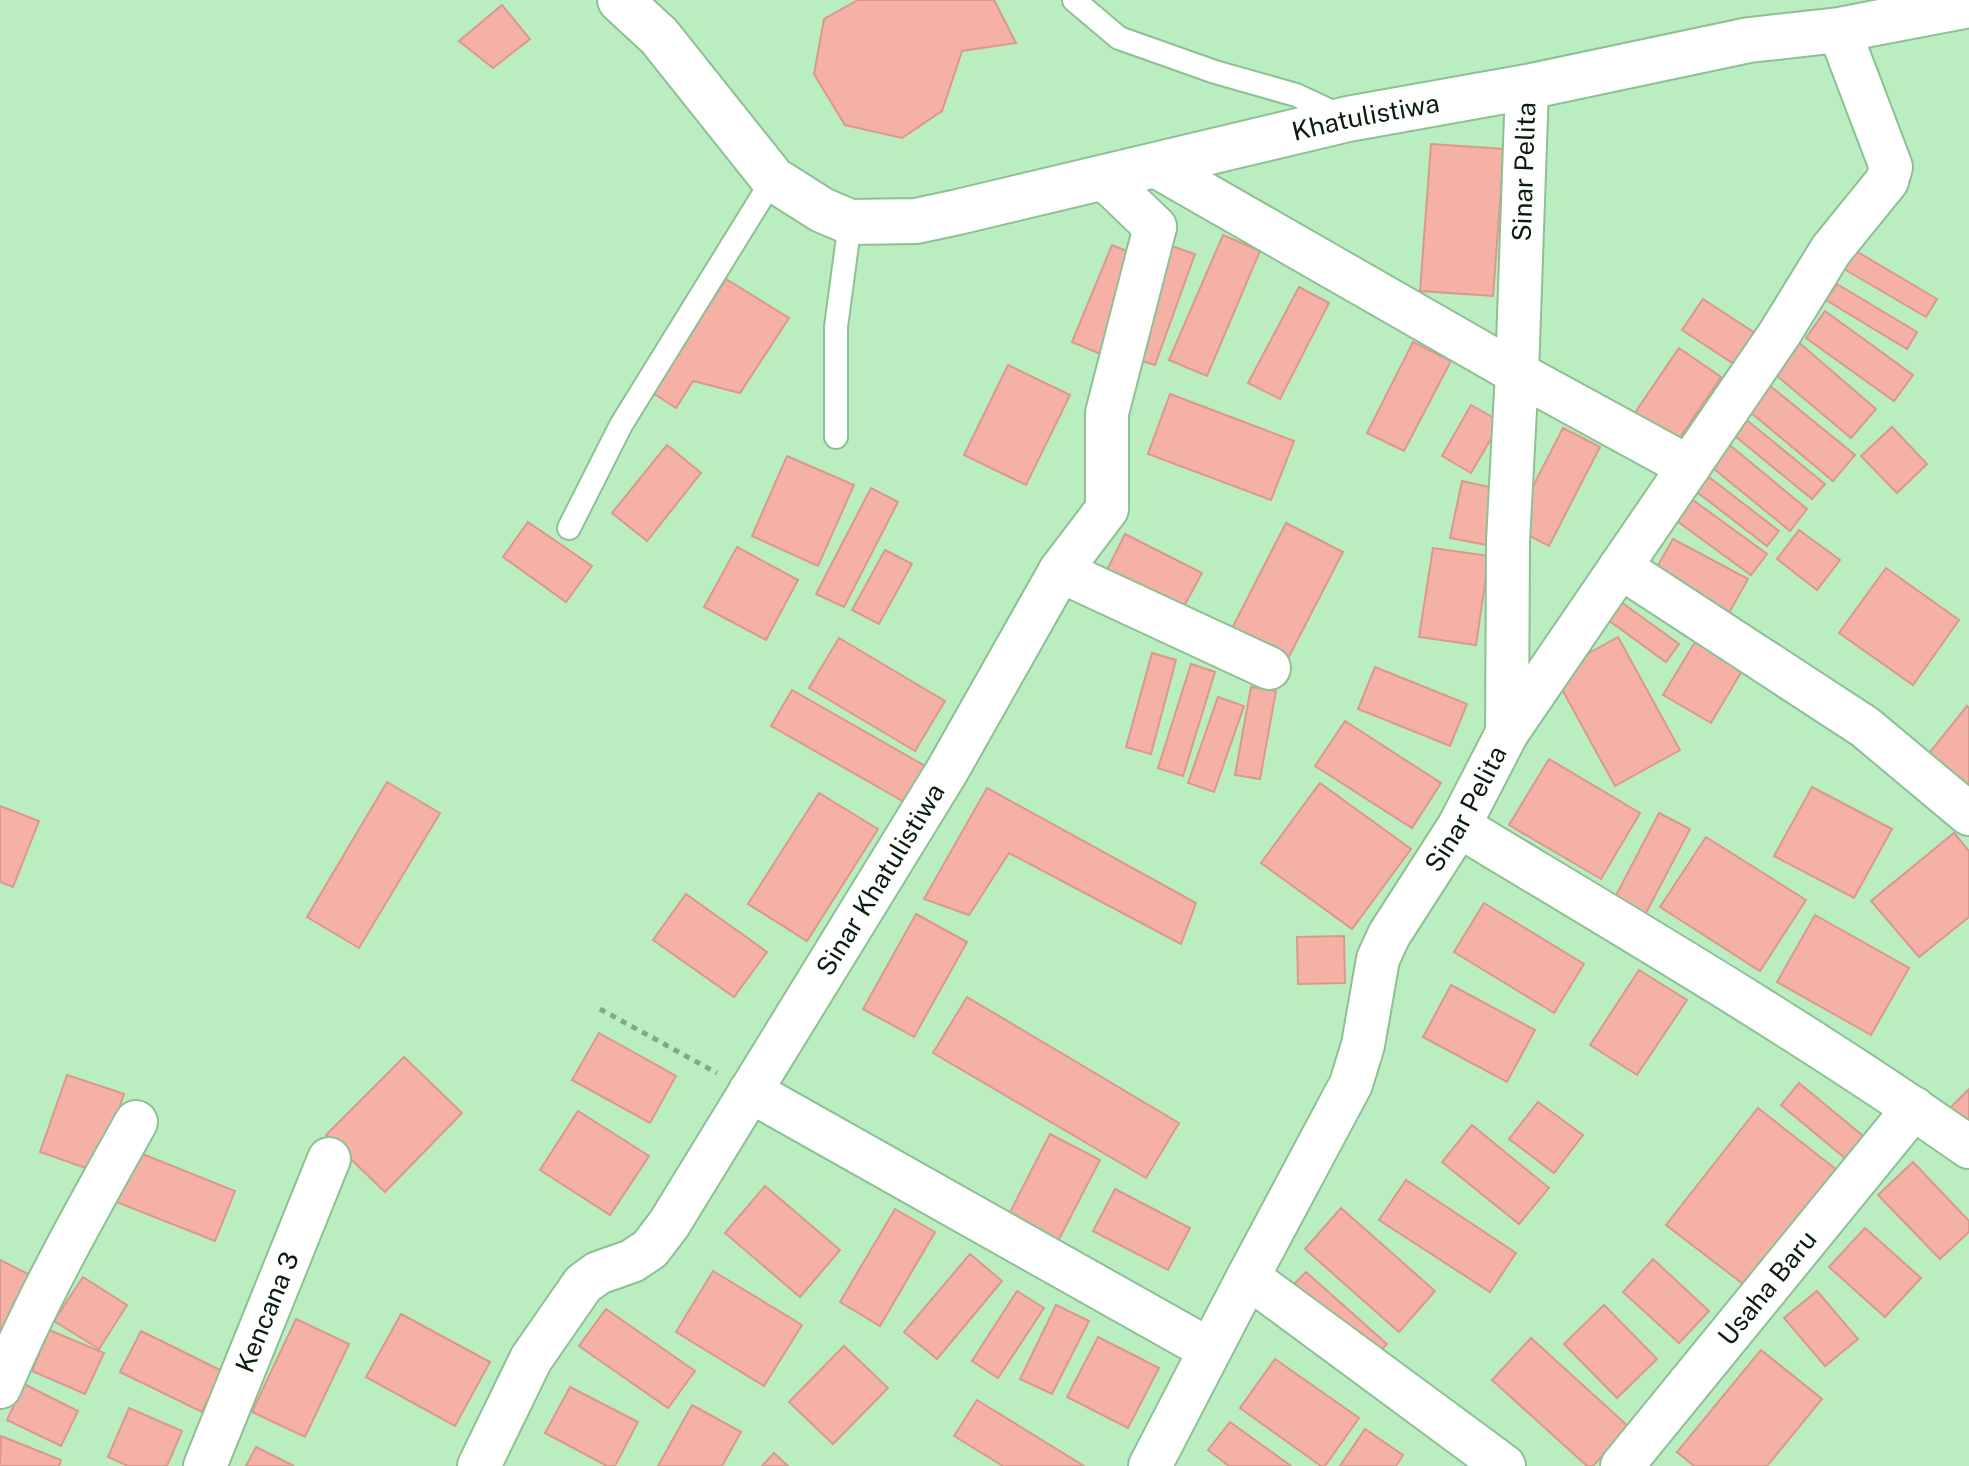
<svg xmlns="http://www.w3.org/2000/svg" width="1969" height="1466" viewBox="0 0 1969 1466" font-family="'Public Sans',sans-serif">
<rect width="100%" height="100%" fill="#baeec0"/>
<g fill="#f6b1a7" stroke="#db988e" stroke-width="2">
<path d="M858 0H994L1016 43 962 51 942 111 902 138 845 125 814 74 824 19Z"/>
<path d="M502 5 530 39 493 68 459 41Z"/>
<path d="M1431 144 1504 149 1493 296 1420 291Z"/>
<path d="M1223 235 1260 251 1207 376 1169 360Z"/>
<path d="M1166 244 1195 254 1155 365 1126 356Z"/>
<path d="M1112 245 1146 259 1105 356 1072 342Z"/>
<path d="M1856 251 1937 299 1926 317 1844 269Z"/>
<path d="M726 279 789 318 740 393 693 381 676 408 653 393Z"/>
<path d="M1837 284 1917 332 1907 349 1826 300Z"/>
<path d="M1299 287 1329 303 1280 399 1248 383Z"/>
<path d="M1703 299 1755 333 1734 364 1682 330Z"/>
<path d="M1825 311 1913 375 1894 401 1806 338Z"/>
<path d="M1796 340 1876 409 1851 438 1770 370Z"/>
<path d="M1413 342 1451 361 1404 451 1367 433Z"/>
<path d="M1679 348 1721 377 1671 451 1628 423Z"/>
<path d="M1008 365 1070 395 1026 485 964 455Z"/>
<path d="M1764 381 1855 455 1833 481 1743 406Z"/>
<path d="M1170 394 1294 441 1271 500 1148 454Z"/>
<path d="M1471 405 1501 422 1471 473 1442 456Z"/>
<path d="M1743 417 1825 484 1812 499 1730 432Z"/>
<path d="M1892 427 1927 464 1897 493 1861 456Z"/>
<path d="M1563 428 1600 447 1549 546 1512 527Z"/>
<path d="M1720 437 1807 509 1790 531 1702 459Z"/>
<path d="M667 445 701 473 647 541 612 513Z"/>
<path d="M787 456 854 485 818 566 752 536Z"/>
<path d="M1705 474 1779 531 1767 546 1693 489Z"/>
<path d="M1462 481 1498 489 1487 545 1450 538Z"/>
<path d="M871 488 898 502 844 607 816 594Z"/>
<path d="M1693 500 1767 554 1751 575 1677 521Z"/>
<path d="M528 522 592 566 566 602 503 557Z"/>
<path d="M1286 523 1343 552 1282 670 1225 642Z"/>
<path d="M1799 530 1840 560 1817 590 1777 559Z"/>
<path d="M1125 534 1202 573 1180 614 1104 576Z"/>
<path d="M1673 539 1748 579 1729 613 1654 572Z"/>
<path d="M737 547 798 580 766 640 704 607Z"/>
<path d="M1433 548 1489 556 1476 645 1419 637Z"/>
<path d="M885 550 912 564 879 624 852 610Z"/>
<path d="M1886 568 1959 620 1913 685 1839 633Z"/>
<path d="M1617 599 1679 644 1666 662 1604 617Z"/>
<path d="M1618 637 1680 750 1615 786 1553 673Z"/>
<path d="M839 638 945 701 915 751 809 688Z"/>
<path d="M1695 642 1743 669 1711 723 1663 695Z"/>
<path d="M1152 653 1176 660 1151 754 1126 747Z"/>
<path d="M1191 664 1215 672 1183 776 1158 768Z"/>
<path d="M1375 667 1467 704 1450 746 1358 709Z"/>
<path d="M1251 687 1276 691 1260 779 1235 775Z"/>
<path d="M792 690 927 767 906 803 771 726Z"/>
<path d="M1218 697 1244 706 1214 792 1188 783Z"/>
<path d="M1967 706 1969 708V799L1922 762Z"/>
<path d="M1345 721 1441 783 1412 828 1315 766Z"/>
<path d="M1549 759 1640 813 1601 879 1509 825Z"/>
<path d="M387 782 440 813 359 948 307 917Z"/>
<path d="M1320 783 1411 849 1352 929 1261 863Z"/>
<path d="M1812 787 1892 829 1854 898 1774 856Z"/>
<path d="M987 788 1196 903 1181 944 1009 853 969 915 924 899Z"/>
<path d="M819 793 878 829 807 941 748 904Z"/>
<path d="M0 806 39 821 13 887 0 882Z"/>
<path d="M1659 813 1690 829 1643 919 1612 903Z"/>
<path d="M1954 833 1969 851V917L1919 957 1871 901Z"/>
<path d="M1706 837 1806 900 1760 971 1660 907Z"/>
<path d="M686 894 767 952 734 997 653 940Z"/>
<path d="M1484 903 1584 964 1554 1013 1454 952Z"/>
<path d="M916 914 967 942 914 1037 863 1009Z"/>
<path d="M1815 915 1909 968 1871 1035 1777 982Z"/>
<path d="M1344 936 1345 983 1298 984 1297 937Z"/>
<path d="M1639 970 1687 1000 1637 1075 1590 1045Z"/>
<path d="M1451 985 1535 1030 1507 1082 1423 1037Z"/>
<path d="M967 997 1179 1123 1146 1178 933 1053Z"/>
<path d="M599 1033 676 1076 650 1123 572 1080Z"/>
<path d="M404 1057 462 1113 385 1192 326 1135Z"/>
<path d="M67 1075 124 1094 97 1172 40 1152Z"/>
<path d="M1799 1083 1869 1141 1851 1163 1781 1105Z"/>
<path d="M1969 1089V1127L1950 1108Z"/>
<path d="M1538 1102 1583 1135 1554 1173 1509 1139Z"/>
<path d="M1758 1108 1838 1171 1747 1287 1666 1225Z"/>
<path d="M578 1111 649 1156 610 1215 540 1170Z"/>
<path d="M1472 1125 1549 1188 1519 1224 1442 1162Z"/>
<path d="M1050 1134 1100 1160 1055 1247 1005 1222Z"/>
<path d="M135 1151 235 1191 215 1241 114 1201Z"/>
<path d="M1913 1162 1969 1221V1232L1940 1259 1878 1195Z"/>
<path d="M1406 1180 1516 1253 1490 1292 1379 1220Z"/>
<path d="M765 1186 840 1250 800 1297 725 1233Z"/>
<path d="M1115 1189 1190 1228 1168 1270 1093 1231Z"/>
<path d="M1341 1208 1435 1291 1399 1332 1305 1249Z"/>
<path d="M895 1209 935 1232 880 1326 840 1302Z"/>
<path d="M1865 1228 1921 1278 1885 1317 1829 1267Z"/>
<path d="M970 1254 1002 1281 937 1359 904 1332Z"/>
<path d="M1653 1259 1709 1311 1679 1343 1623 1292Z"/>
<path d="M0 1260 32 1276 0 1341Z"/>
<path d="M713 1271 802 1325 764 1386 676 1332Z"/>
<path d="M1306 1272 1387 1344 1372 1360 1291 1287Z"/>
<path d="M83 1277 127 1305 99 1349 54 1321Z"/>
<path d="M1017 1291 1044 1308 998 1378 972 1361Z"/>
<path d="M1817 1291 1858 1339 1825 1366 1784 1318Z"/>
<path d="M1056 1305 1089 1321 1052 1394 1020 1379Z"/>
<path d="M1604 1305 1657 1359 1617 1398 1564 1344Z"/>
<path d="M606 1309 695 1371 668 1408 579 1346Z"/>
<path d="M401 1314 490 1362 455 1426 366 1377Z"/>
<path d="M296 1319 349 1344 305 1437 252 1412Z"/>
<path d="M49 1330 104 1353 85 1394 32 1371Z"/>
<path d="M141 1331 222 1371 202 1412 120 1372Z"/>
<path d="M1098 1337 1159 1368 1128 1428 1067 1397Z"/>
<path d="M1531 1338 1629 1427 1593 1466H1587L1492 1380Z"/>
<path d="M844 1346 888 1388 833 1444 789 1402Z"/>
<path d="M1761 1350 1822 1399 1767 1466H1694L1677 1452Z"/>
<path d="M1275 1359 1359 1418 1325 1466H1321L1240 1408Z"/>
<path d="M24 1384 78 1411 61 1446 7 1420Z"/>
<path d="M570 1387 638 1422 615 1466H607L545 1433Z"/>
<path d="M977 1400 1084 1466H1003L954 1436Z"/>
<path d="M692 1405 741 1432 722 1466H658Z"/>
<path d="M129 1408 182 1431 167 1466H128L108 1457Z"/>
<path d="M1230 1422 1291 1466H1229L1208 1450Z"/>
<path d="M1365 1429 1403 1455 1396 1466H1340Z"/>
<path d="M1 1436 61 1460 59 1466H0Z"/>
<path d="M256 1447 294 1466H246Z"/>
<path d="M774 1453 788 1466H762Z"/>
</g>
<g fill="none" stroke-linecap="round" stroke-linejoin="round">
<defs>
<g id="service">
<path d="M1074 0 1119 38 1215 72 1296 95 1343 117"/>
<path d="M836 437V327L850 222"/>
<path d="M569 528 621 425 773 179"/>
</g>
<g id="minor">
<path d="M1154 165 1517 373 1689 467"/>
<path d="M1104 178 1155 227"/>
<path d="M1620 567 1865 727 1969 814"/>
<path d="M1060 571 1269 668"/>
<path d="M1507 733 1780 333 1831 250 1887 181 1891 167 1839 30"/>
<path d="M1459 826C1631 930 1804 1031 1969 1147"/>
<path d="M750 1091 1210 1350"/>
<path d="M1248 1277 1504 1466"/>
<path d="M0 1387C38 1296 88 1208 136 1122"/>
<path id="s1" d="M205 1466 329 1159"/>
<path id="s2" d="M479 1466 531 1359 583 1284 598 1273 632 1261 650 1249 669 1224 947 771 1060 571 1107 509V413L1155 227"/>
<path id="s3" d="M1150 1466 1248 1277 1351 1084 1363 1045 1378 959 1389 935 1459 826 1507 733 1508 541 1517 373 1527 87"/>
<path id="s4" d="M1622 1466 1914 1108"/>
</g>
<g id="trunk">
<path id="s5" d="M620 0 659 36 773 179 822 210 850 222 916 221 958 212 1348 119 1527 87 1749 40 1839 30 1969 5"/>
</g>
</defs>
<use href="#service" stroke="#8dc094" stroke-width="26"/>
<use href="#minor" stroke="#8dc094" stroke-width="46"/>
<use href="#trunk" stroke="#8dc094" stroke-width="48"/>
<path stroke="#80a985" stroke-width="5" stroke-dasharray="6 6" stroke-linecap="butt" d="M600 1009 717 1073"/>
<use href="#service" stroke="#fff" stroke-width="22"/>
<use href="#minor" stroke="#fff" stroke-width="42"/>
<use href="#trunk" stroke="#fff" stroke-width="44"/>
</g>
<g text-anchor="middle" stroke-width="6" stroke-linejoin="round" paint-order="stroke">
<g font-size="26" fill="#091d0d" stroke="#baeec0">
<text dy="9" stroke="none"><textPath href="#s5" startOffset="852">Khatulistiwa</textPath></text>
<text dy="9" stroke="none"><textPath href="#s3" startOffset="1382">Sinar Pelita</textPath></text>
<text dy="9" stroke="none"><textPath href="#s3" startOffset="734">Sinar Pelita</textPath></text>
<text dy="9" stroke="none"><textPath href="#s2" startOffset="722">Sinar Khatulistiwa</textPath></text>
<text dy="9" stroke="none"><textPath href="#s4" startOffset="230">Usaha Baru</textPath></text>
<text dy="9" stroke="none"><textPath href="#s1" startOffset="166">Kencana 3</textPath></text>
</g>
</g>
</svg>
